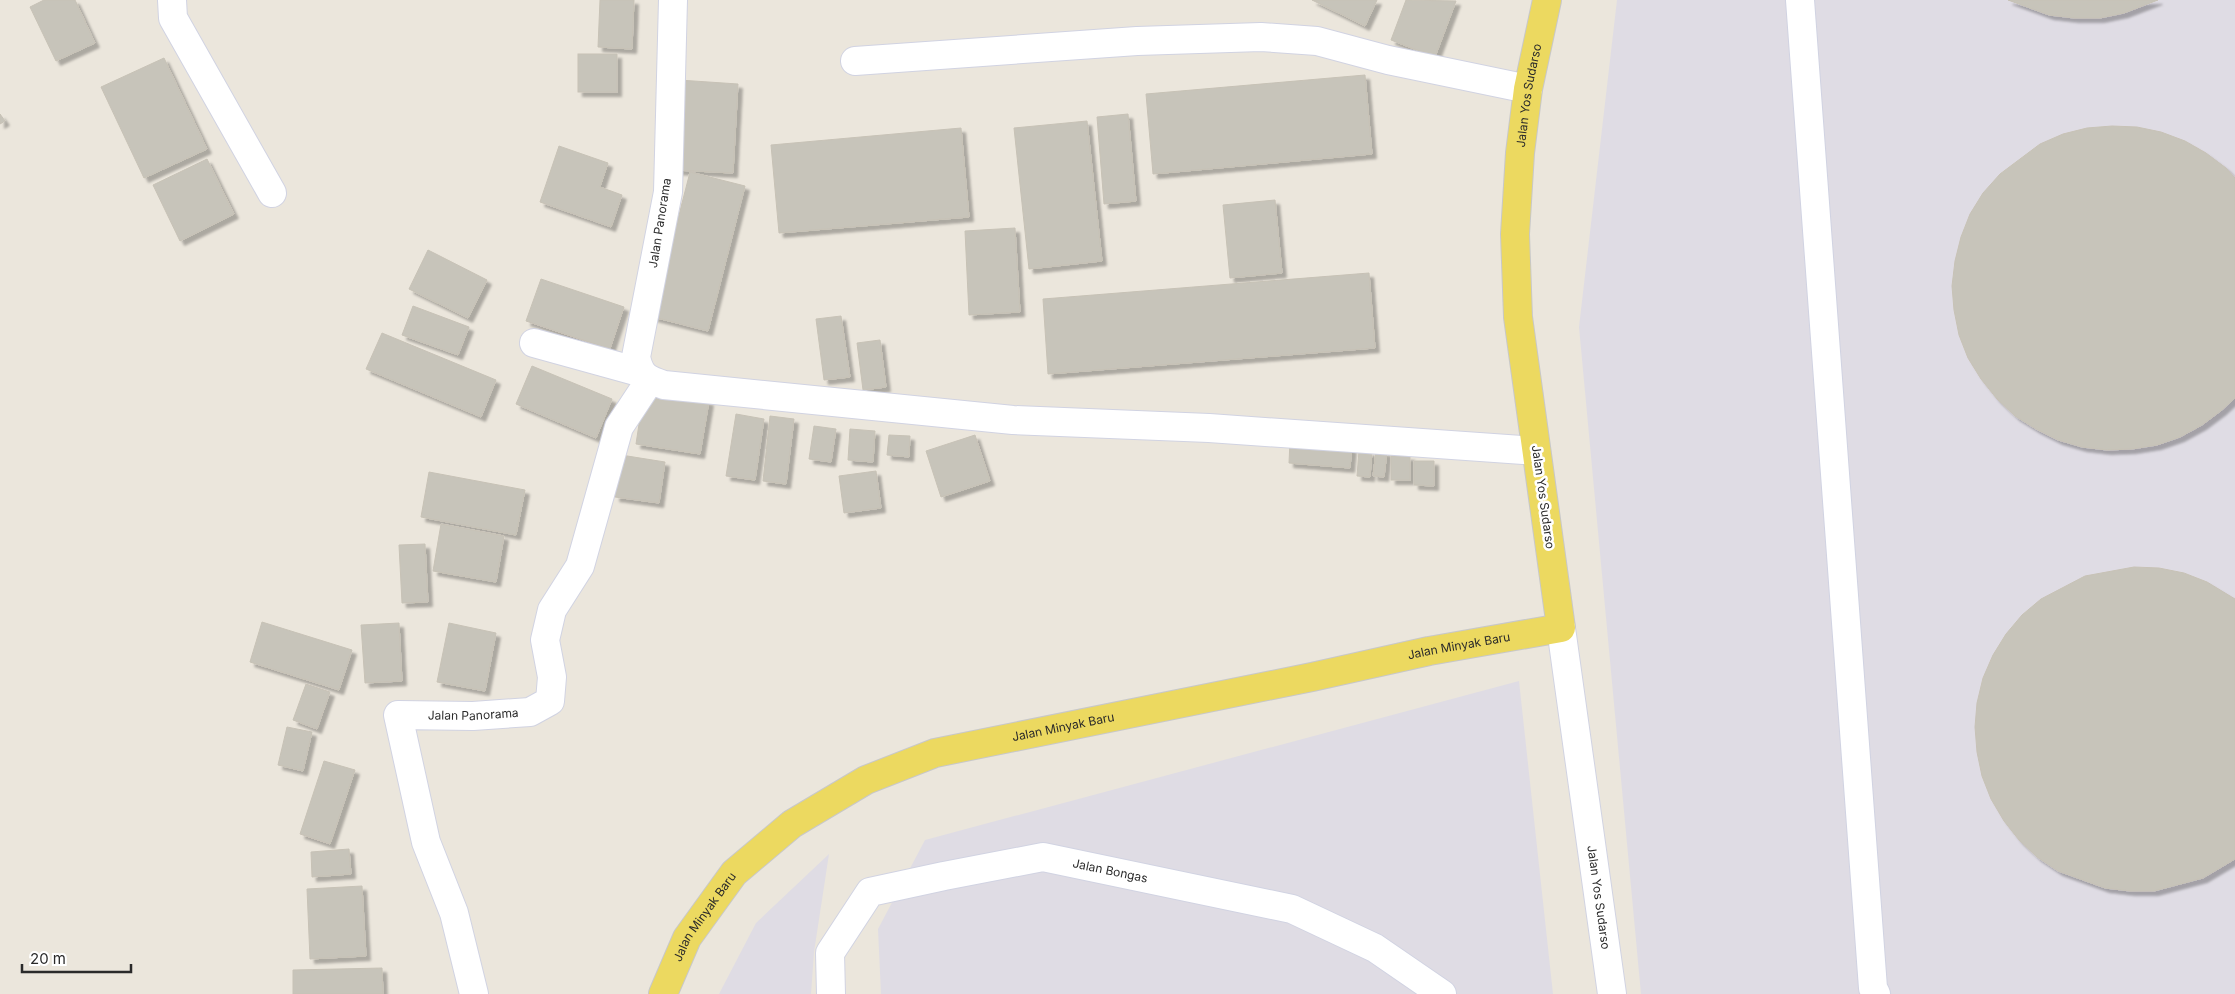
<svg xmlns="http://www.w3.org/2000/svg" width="2235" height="994" viewBox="0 0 2235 994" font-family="Inter,sans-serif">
<defs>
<filter id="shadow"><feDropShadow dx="4.5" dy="4.5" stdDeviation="1" flood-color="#0004"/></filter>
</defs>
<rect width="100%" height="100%" fill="#ebe6dc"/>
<g fill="#dfdce4">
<path d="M1617 0H2235V994H1641L1579 327Z"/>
<path d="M1519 681 1553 994H881L878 929 925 840Z"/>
<path d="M829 854 814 952 811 994H719L756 923Z"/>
</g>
<g fill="#c7c4ba" stroke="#c7c2b6" filter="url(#shadow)">
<path d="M44 0H75L95 43 56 61 30 7Z"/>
<path d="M600 0H634L632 49 598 47Z"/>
<path d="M1312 0H1377L1365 26Z"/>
<path d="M1406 0 1456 1 1435 57 1391 40Z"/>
<path d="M2008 0H2158L2124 13 2100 18H2074L2049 15Z"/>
<rect x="578" y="54" width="39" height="38"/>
<path d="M164 58 207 149 144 178 101 87Z"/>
<path d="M1365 75 1372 154 1153 174 1146 94Z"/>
<path d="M679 80 738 84 733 173 674 170Z"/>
<path d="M0 114 5 121 0 124Z"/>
<path d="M1128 114 1136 201 1104 204 1097 117Z"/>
<path d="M1087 121 1102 261 1029 269 1014 128Z"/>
<path d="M2112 126 2137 127 2161 132 2185 141 2206 153 2226 168 2235 178V398L2222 410 2202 425 2180 437 2157 445 2132 449 2107 450 2082 447 2058 440 2036 429 2015 416 1997 399 1981 379 1968 358 1959 335 1954 310 1952 286 1955 261 1961 237 1970 214 1983 193 2000 174 2040 144 2063 134 2087 128Z"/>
<path d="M961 128 969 217 779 233 771 145Z"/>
<path d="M559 146 608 163 600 187 622 195 611 227 540 202Z"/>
<path d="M207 159 234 214 180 241 153 185Z"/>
<path d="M690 172 745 186 708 331 653 317Z"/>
<path d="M1275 200 1282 273 1230 278 1223 205Z"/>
<path d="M1015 228 1020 312 969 315 965 231Z"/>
<path d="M428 250 487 280 468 318 409 289Z"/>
<path d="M1369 273 1375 348 1048 374 1043 299Z"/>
<path d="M541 279 624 307 610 349 526 321Z"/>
<path d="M413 306 469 327 458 355 402 335Z"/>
<path d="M841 316 850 377 824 380 816 319Z"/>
<path d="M382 333 496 380 481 417 366 369Z"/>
<path d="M880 340 886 387 863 390 857 343Z"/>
<path d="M532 366 612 399 596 438 516 404Z"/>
<path d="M644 391 709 401 700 454 636 444Z"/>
<path d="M736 414 764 419 755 480 726 476Z"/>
<path d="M770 416 794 419 786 484 763 481Z"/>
<path d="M814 426 836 429 831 462 809 459Z"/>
<path d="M850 429 875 431 873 462 848 460Z"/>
<path d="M889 435 910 436 909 457 887 455Z"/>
<path d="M975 435 990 481 941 497 926 451Z"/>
<path d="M1290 441 1352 446 1350 468 1289 463Z"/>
<path d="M1359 450 1372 452 1370 477 1357 476Z"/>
<path d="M1376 451 1387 452 1384 477 1373 476Z"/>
<path d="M621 455 665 462 659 503 615 497Z"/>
<rect x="1391" y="456" width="19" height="24"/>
<path d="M1414 461H1434V486L1414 485Z"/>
<path d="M876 471 881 508 844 513 839 476Z"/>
<path d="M429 472 525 490 516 535 421 517Z"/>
<path d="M441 524 504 536 496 582 433 571Z"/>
<path d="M425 544 428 602 402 603 399 545Z"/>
<path d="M2134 567 2159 568 2184 573 2207 582 2235 599V859L2203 878 2154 891H2130L2105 888 2058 871 2037 857 2019 840 2004 821 1991 799 1982 776 1977 752 1975 727 1977 703 1983 678 1993 655 2006 634 2022 615 2041 599 2085 576Z"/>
<path d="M262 622 352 650 339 690 250 662Z"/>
<path d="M399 623 402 681 365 683 361 625Z"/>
<path d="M449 623 496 633 485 691 437 682Z"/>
<path d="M306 684 330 692 317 729 293 720Z"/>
<path d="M287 727 312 732 303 771 278 765Z"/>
<path d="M324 761 355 770 330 844 300 834Z"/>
<path d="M349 849 351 874 312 877 311 852Z"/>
<path d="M362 886 366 956 310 959 307 889Z"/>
<path d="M382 968 383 994H293V970Z"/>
</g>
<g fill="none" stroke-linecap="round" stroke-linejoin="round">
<defs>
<g id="minor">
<path d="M172 0 173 18 272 193"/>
<path d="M673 0 668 192 636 357C640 376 646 379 664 385L1013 420 1209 428 1536 451"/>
<path d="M1800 0 1873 988 1876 994"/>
<path d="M855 61 1137 41 1261 37 1317 41 1388 60 1528 89"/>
<path d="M534 343 639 372"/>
<path id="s1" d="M1561 628 1612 994"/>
<path id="s2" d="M474 994 454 913 426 842 398 715 473 716 530 712 550 701 552 677 545 640 552 610 580 566 619 427 650 380"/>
<path id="s3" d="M831 994 830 953 870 892 944 876 1043 857 1292 909 1375 948 1442 994"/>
</g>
<g id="major">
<path id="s4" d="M663 994 687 938 734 873 792 824 866 780 935 753 1312 677 1429 651 1561 628 1518 317 1515 234 1520 153 1528 89 1547 0"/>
</g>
</defs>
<use href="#minor" stroke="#d1d3e2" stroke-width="30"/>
<use href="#major" stroke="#c8c8c8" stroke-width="30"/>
<use href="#minor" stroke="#fff" stroke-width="28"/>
<use href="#major" stroke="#ecd960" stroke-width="28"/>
</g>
<g text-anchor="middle" stroke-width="5" stroke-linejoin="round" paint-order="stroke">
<g font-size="12" fill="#2a2a2a" stroke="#fff">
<text dy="4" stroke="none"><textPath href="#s4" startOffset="1552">Jalan Yos Sudarso</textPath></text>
<text transform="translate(660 223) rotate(-81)" y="4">Jalan Panorama</text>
<text transform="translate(1543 497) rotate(82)" y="4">Jalan Yos Sudarso</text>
<text dy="4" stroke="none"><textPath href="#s4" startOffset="912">Jalan Minyak Baru</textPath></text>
<text dy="4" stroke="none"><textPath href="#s2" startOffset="365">Jalan Panorama</textPath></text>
<text dy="4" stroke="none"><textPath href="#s4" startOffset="508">Jalan Minyak Baru</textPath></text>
<text dy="4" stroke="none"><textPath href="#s3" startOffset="359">Jalan Bongas</textPath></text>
<text dy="4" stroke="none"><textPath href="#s1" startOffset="272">Jalan Yos Sudarso</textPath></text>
<text dy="4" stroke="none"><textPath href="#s4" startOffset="88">Jalan Minyak Baru</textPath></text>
</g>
</g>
<path d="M22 964v8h109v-8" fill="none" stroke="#2a2a2a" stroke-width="2.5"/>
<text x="30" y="964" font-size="15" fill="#2a2a2a" stroke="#ffffff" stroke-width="4" paint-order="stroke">20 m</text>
</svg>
